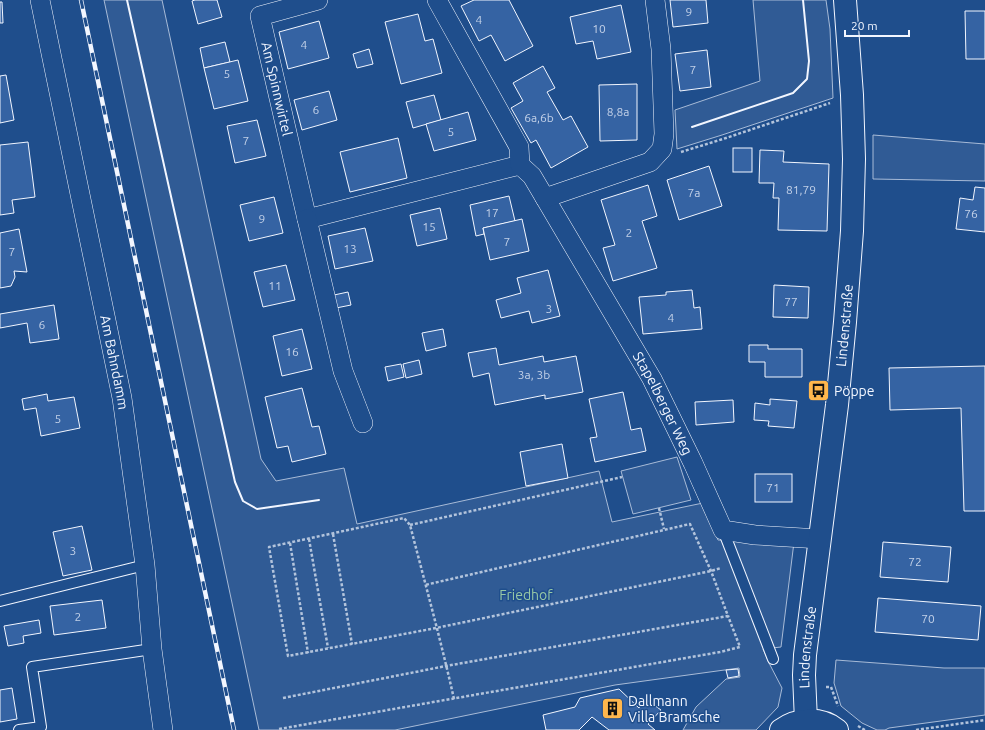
<svg xmlns="http://www.w3.org/2000/svg" width="985" height="730" viewBox="0 0 985 730" font-family="Ubuntu,sans-serif">
<rect width="100%" height="100%" fill="#1f4e8c"/>
<g fill="#305b95" stroke="#a8bbd7">
<path d="M104 0H162L261 459 276 481 344 468 357 524 599 471 612 522 703 503 718 540 794 542 781 647 763 649 769 663 782 688 778 707 756 730H683L696 707 726 679 740 677 739 668 615 685 395 730H259Z"/>
<path d="M753 0H826L830 29 833 98 722 135 677 149 675 110 760 81Z"/>
<path d="M873 135 985 144V181L873 179Z"/>
<path d="M677 457 691 500 633 514 621 471Z"/>
<path d="M836 660 944 668H985V715L889 728 885 730H877L862 723 841 706 834 683Z"/>
</g>
<g fill="#3563a3" stroke="#f2f6ff">
<path d="M195 0H217L222 17 198 24 192 1Z"/>
<path d="M474 0H509L533 46 505 61 491 35 479 41 461 6Z"/>
<path d="M670 0H706L708 23 673 27Z"/>
<path d="M0 2H2L3 23H0Z"/>
<path d="M621 5 631 52 597 59 593 41 576 44 570 17Z"/>
<path d="M965 11H985V59H966Z"/>
<path d="M418 14 425 41 433 39 442 73 401 84 385 22Z"/>
<path d="M319 21 329 58 288 69 279 32Z"/>
<path d="M225 42 230 62 204 68 200 48Z"/>
<path d="M369 49 373 64 357 68 353 54Z"/>
<path d="M707 50 711 87 680 91 675 54Z"/>
<path d="M238 60 248 101 214 109 204 68Z"/>
<path d="M543 66 555 88 547 92 563 120 571 116 588 147 551 168 536 140 531 143 511 108 523 101 513 83Z"/>
<path d="M6 75 14 120 0 123V76Z"/>
<path d="M637 84V140L600 141 599 85Z"/>
<path d="M329 91 337 120 302 130 294 100Z"/>
<path d="M434 95 441 120 413 128 406 102Z"/>
<path d="M468 112 476 140 434 151 426 124Z"/>
<path d="M257 120 266 156 235 163 227 126Z"/>
<path d="M398 138 407 178 350 192 340 152Z"/>
<path d="M28 142 35 197 12 200 14 213 0 215V145Z"/>
<rect x="733" y="148" width="19" height="24"/>
<path d="M760 150 784 151 783 162 829 164 827 231 778 230 779 198H773L774 183H759Z"/>
<path d="M709 166 722 206 679 220 667 180Z"/>
<path d="M648 185 657 216 642 221 657 268 613 281 603 248 615 245 601 200Z"/>
<path d="M975 187 985 188V232L956 229 960 198 973 200Z"/>
<path d="M509 196 515 221 483 228 484 234 476 236 470 205Z"/>
<path d="M274 197 283 233 249 241 240 205Z"/>
<path d="M440 208 447 239 417 246 410 215Z"/>
<path d="M522 219 529 251 490 260 483 228Z"/>
<path d="M365 228 373 261 335 269 328 236Z"/>
<path d="M19 229 27 272 14 271 15 277 11 286 0 288V233Z"/>
<path d="M286 265 295 300 263 307 254 272Z"/>
<path d="M548 270 560 316 532 323 529 311 501 318 496 300 521 293 517 278Z"/>
<path d="M774 285 809 287 808 318 773 317Z"/>
<path d="M692 290 694 308 700 307 702 329 643 334 639 297 666 295V292Z"/>
<path d="M348 292 351 305 336 308 334 295Z"/>
<path d="M54 305 59 339 30 343 27 323 0 328V314Z"/>
<path d="M302 329 312 369 282 376 273 336Z"/>
<path d="M443 329 446 346 426 351 422 333Z"/>
<path d="M749 345H768V349H802V377H765V362H749Z"/>
<path d="M496 348 499 365 543 356 544 362 576 356 583 392 545 399V395L495 405 489 373 473 377 468 353Z"/>
<path d="M419 360 422 374 406 378 403 364Z"/>
<path d="M401 364 404 377 388 381 385 367Z"/>
<path d="M985 366V511H964L961 408 890 410 889 368Z"/>
<path d="M302 388 312 427 319 426 326 454 292 462 288 446 277 448 265 397Z"/>
<path d="M623 392 631 430 641 428 646 451 595 462 590 438 597 437 589 399Z"/>
<path d="M47 394 48 401 74 397 80 428 41 436 36 408 24 410 22 399Z"/>
<path d="M770 399 797 401 794 428 768 426 769 421 754 420 755 403 770 405Z"/>
<path d="M733 400 734 422 696 425 695 402Z"/>
<path d="M562 444 568 478 526 486 520 452Z"/>
<rect x="755" y="474" width="37" height="28"/>
<path d="M82 526 92 570 63 576 53 532Z"/>
<path d="M883 542 951 547 948 582 880 577Z"/>
<path d="M878 598 981 606 978 640 875 632Z"/>
<path d="M102 600 106 628 54 635 50 606Z"/>
<path d="M39 620 41 633 23 636 24 643 8 646 4 626Z"/>
<path d="M738 669 739 676 728 678 726 670Z"/>
<path d="M12 688 17 719 0 722V690Z"/>
<path d="M619 689 639 708 647 700 661 710 648 724 655 730H609L592 717 579 730H546L543 715 575 707 580 698Z"/>
</g>
<g fill="none" stroke-linecap="round" stroke-linejoin="round">
<defs>
<g id="lane">
<path d="M723 530 773 659"/>
<path d="M0 601 145 565"/>
<path d="M19 730 41 727 32 667 152 649"/>
</g>
<g id="street">
<path id="s1" d="M40 0 122 398 145 565 152 649 163 730"/>
<path id="s2" d="M318 0 260 16 307 219 520 165"/>
<path id="s3" d="M437 0 519 147 520 165 532 176 652 379 693 463 723 530 755 535 820 539"/>
<path d="M545 198 650 162 662 149 664 134 661 49 655 0"/>
<path d="M307 219 343 371 363 423"/>
</g>
<g id="secondary">
<path id="s4" d="M806 721 804 675 805 655 837 405 845 322 852 231 854 159 852 95 845 0"/>
<path d="M781 730C797 718 821 717 837 730"/>
</g>
</defs>
<use href="#lane" stroke="#f2f6ff" stroke-width="12"/>
<use href="#street" stroke="#f2f6ff" stroke-width="20"/>
<use href="#secondary" stroke="#f2f6ff" stroke-width="24"/>
<g stroke="#b3c4dc" stroke-width="2.5" stroke-dasharray="3 2" stroke-linecap="butt">
<path d="M681 152 723 139 830 103"/>
<path d="M659 508 664 529"/>
<path d="M410 525 622 477"/>
<path d="M333 534 352 644"/>
<path d="M309 539 328 648"/>
<path d="M290 543 308 653"/>
<path d="M826 687H831L838 706"/>
<path d="M283 698 446 666 728 616 711 571 690 524 425 585"/>
<path d="M454 699C441 641 425 583 410 525L404 518 269 547 288 656 436 628 711 571 721 568"/>
<path d="M858 726 865 730"/>
<path d="M279 729 720 652 740 647 728 616"/>
<path d="M916 730 985 720"/>
</g>
<use href="#lane" stroke="#1f4e8c" stroke-width="10"/>
<use href="#street" stroke="#1f4e8c" stroke-width="19"/>
<use href="#secondary" stroke="#1f4e8c" stroke-width="22"/>
<defs>
<path id="rail" d="M81 0 234 730"/>
</defs>
<use href="#rail" stroke="#f2f6ff" stroke-width="4.5"/>
<use href="#rail" stroke="#1f4e8c" stroke-width="3" stroke-dasharray="9" stroke-linecap="butt"/>
<g stroke="#f2f6ff" stroke-width="2">
<path d="M127 0 235 482 243 501 257 509 319 500"/>
<path d="M692 127 793 93 807 79 809 61 803 0"/>
</g>
</g>
<defs>
<symbol id="bus-square" viewBox="-11 -11 22 22"><rect x="-9" y="-9" width="18" height="18" rx="4" fill="#ffb74d" stroke="#1f4e8c"/><path d="M-5-6H5V4H4V6H2V4H-2V6H-4V4H-5ZM-3.5-4V0h7V-4ZM-3.5 1.2v1.5H-2V1.2ZM2 1.2v1.5H3.5V1.2Z" fill="#111"/></symbol>
<symbol id="building-square" viewBox="-11 -11 22 22"><rect x="-9" y="-9" width="18" height="18" rx="4" fill="#ffb74d" stroke="#1f4e8c"/><path d="M-4-6H4V6H1V3H-1V6H-4ZM-2.5-4.3h1.7v1.8h-1.7ZM.8-4.3h1.7v1.8H.8ZM-2.5-1h1.7V.8h-1.7ZM.8-1h1.7V.8H.8Z" fill="#111"/></symbol>
</defs>
<g fill-rule="evenodd">
<use href="#bus-square" x="806" y="378" width="25" height="25"/>
<use href="#building-square" x="600" y="696" width="25" height="25"/>
</g>
<g text-anchor="middle" stroke-width="3" stroke-linejoin="round" paint-order="stroke">
<g font-size="12" fill="#c3d1e8">
<text x="689" y="16">9</text>
<text x="479" y="24">4</text>
<text x="599" y="33">10</text>
<text x="304" y="49">4</text>
<text x="693" y="74">7</text>
<text x="227" y="78">5</text>
<text x="316" y="114">6</text>
<text x="618" y="116">8,8a</text>
<text x="539" y="122">6a,6b</text>
<text x="451" y="136">5</text>
<text x="246" y="145">7</text>
<text x="801" y="194">81,79</text>
<text x="694" y="197">7a</text>
<text x="492" y="217">17</text>
<text x="971" y="218">76</text>
<text x="262" y="223">9</text>
<text x="429" y="231">15</text>
<text x="629" y="237">2</text>
<text x="507" y="246">7</text>
<text x="350" y="253">13</text>
<text x="12" y="256">7</text>
<text x="275" y="290">11</text>
<text x="791" y="306">77</text>
<text x="549" y="313">3</text>
<text x="671" y="322">4</text>
<text x="42" y="329">6</text>
<text x="292" y="356">16</text>
<text x="534" y="379">3a, 3b</text>
<text x="58" y="423">5</text>
<text x="773" y="492">71</text>
<text x="73" y="555">3</text>
<text x="915" y="566">72</text>
<text x="78" y="621">2</text>
<text x="928" y="623">70</text>
</g>
<g font-size="14" fill="#f2f6ff" stroke="#1f4e8c">
<text dy="5" stroke="none"><textPath href="#s2" startOffset="135">Am Spinnwirtel</textPath></text>
<text dy="5" stroke="none"><textPath href="#s4" startOffset="398">Lindenstraße</textPath></text>
<text dy="5" stroke="none"><textPath href="#s1" startOffset="370">Am Bahndamm</textPath></text>
<text dy="5" stroke="none"><textPath href="#s3" startOffset="465">Stapelberger Weg</textPath></text>
<text dy="5" stroke="none"><textPath href="#s4" startOffset="74">Lindenstraße</textPath></text>
</g>
<g font-size="14" fill="#f2f6ff" stroke="#1f4e8c" text-anchor="start">
<text x="834" y="396">Pöppe</text>
<text x="628" y="706">Dallmann<tspan x="628" dy="16">Villa Bramsche</tspan></text>
</g>
<g font-size="14" fill="#97c8a6" stroke="#1f4e8c">
<text x="526" y="600">Friedhof</text>
</g>
</g>
<path d="M845 30v6h64v-6" fill="none" stroke="#f2f6ff" stroke-width="2"/>
<text x="851" y="30" font-size="12" fill="#f2f6ff" stroke="#1f4e8c" stroke-width="3" paint-order="stroke">20 m</text>
</svg>
